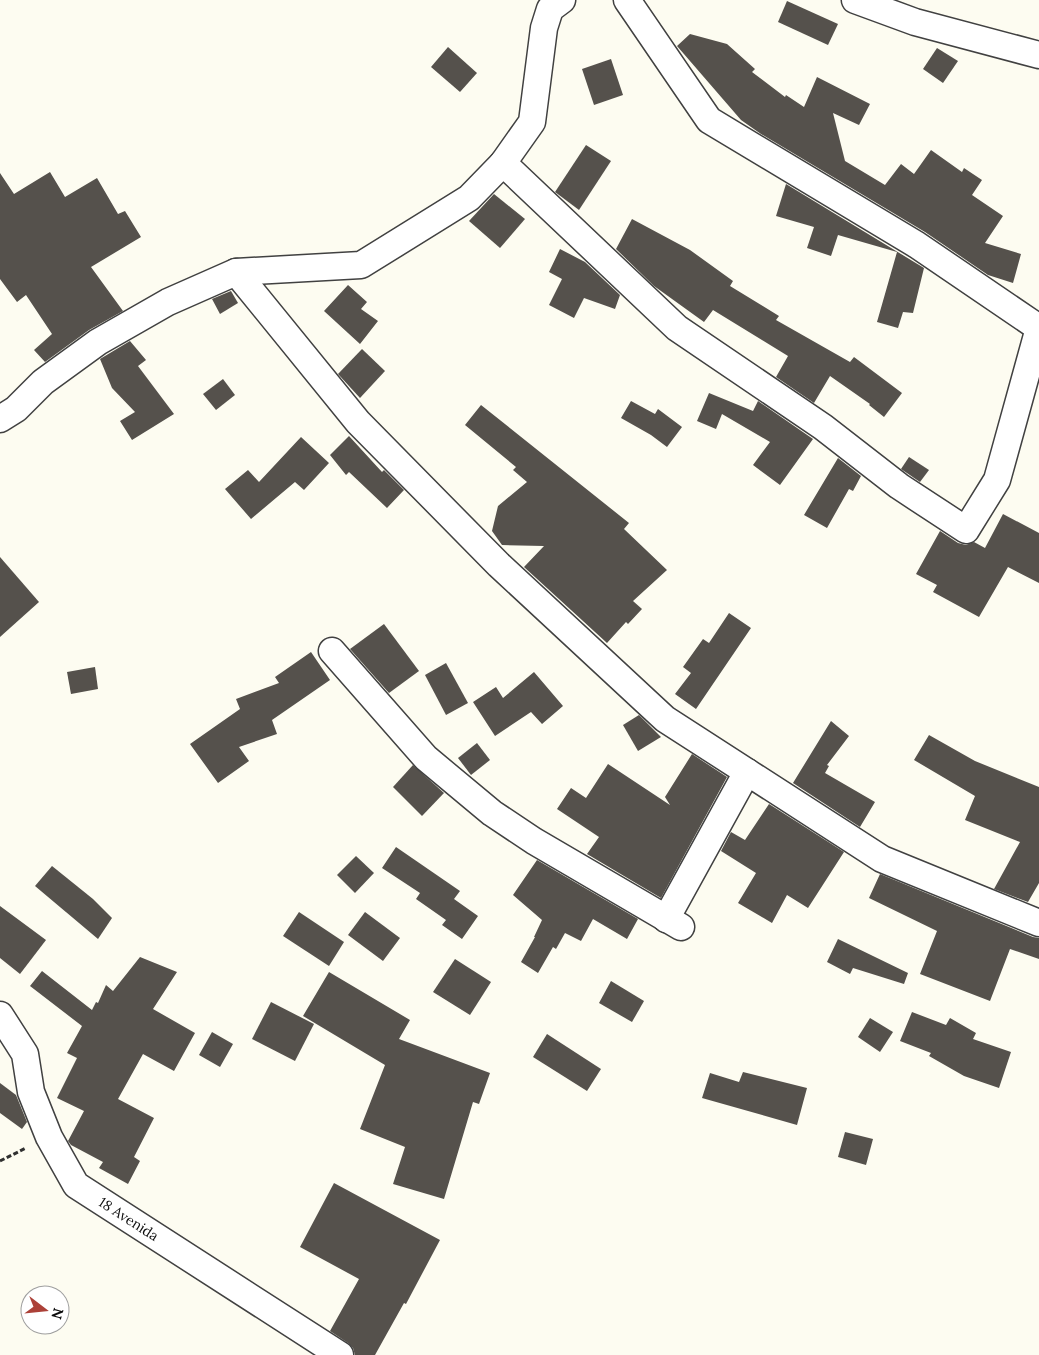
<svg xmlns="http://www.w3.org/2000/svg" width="1039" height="1355" viewBox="0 0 1039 1355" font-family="Lora,serif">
<rect width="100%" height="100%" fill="#fdfcf1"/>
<g fill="#55514c">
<path d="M787 1 838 24 828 45 778 22Z"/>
<path d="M690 34 727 44 755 69 752 72 785 97 786 95 804 107 817 77 870 104 859 125 833 113 845 161 885 185 901 164 914 174 931 150 962 172 964 168 982 180 972 195 1003 216 985 243 1021 254 1013 283 988 275 925 232 761 134 741 120 677 46Z"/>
<path d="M448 47 477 73 460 92 431 67Z"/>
<path d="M937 48 958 61 943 83 923 69Z"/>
<path d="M611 59 623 95 594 105 582 69Z"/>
<path d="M586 145 611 161 579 210 555 192Z"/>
<path d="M50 172 65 197 97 178 118 214 125 211 141 237 91 267 123 311 89 330 45 362 34 350 52 334 26 295 17 302 0 279V173L14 194Z"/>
<path d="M786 184 924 268 913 313 903 312 898 328 877 322 897 252 838 235 831 256 807 248 814 227 776 216Z"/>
<path d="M494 194 525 219 500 248 469 221Z"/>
<path d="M632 219 690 250 733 281 730 286 779 316 776 320 850 362 854 357 902 393 884 417 869 405 870 404 830 376 814 403 776 377 788 356 713 310 704 322 654 286 616 249Z"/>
<path d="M560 249 585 262 620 295 615 309 584 298 574 318 549 305 562 279 549 272Z"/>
<path d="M348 285 367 302 361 309 378 321 360 344 324 311Z"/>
<path d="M231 291 238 303 220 314 212 299Z"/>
<path d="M130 341 146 360 138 366 174 414 132 440 120 421 135 412 112 388 100 359Z"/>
<path d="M362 349 385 371 360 398 338 374Z"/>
<path d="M223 379 235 395 216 410 203 394Z"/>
<path d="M709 393 753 411 758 401 813 439 780 485 753 465 770 442 722 414 716 429 697 421Z"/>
<path d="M631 401 655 414 658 409 682 427 667 447 651 435 621 418Z"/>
<path d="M481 405 629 523 624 529 667 570 633 601 642 609 628 624 626 622 607 643 524 567 544 546 502 545 492 531 498 506 527 482 513 470 516 467 465 425Z"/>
<path d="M349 436 382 472 384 470 404 490 387 508 349 472 346 475 330 455Z"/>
<path d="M301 437 329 463 304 490 295 482 251 519 225 489 248 470 259 482Z"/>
<path d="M909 457 929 470 920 482 901 469Z"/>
<path d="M838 458 861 476 853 491 849 489 827 528 804 515Z"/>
<path d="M1003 514 1039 533V583L1008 567 979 617 933 592 937 585 916 574 940 531 958 543 966 545 974 542 985 548Z"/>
<path d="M0 557 39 602 0 637Z"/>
<path d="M729 613 751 628 696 709 675 694 691 673 683 667 703 639 709 643Z"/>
<path d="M384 624 419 671 389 693 350 649Z"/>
<path d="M311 652 330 680 272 720 277 734 239 747 249 761 218 783 190 744 240 709 236 699 279 683 275 677Z"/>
<path d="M446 663 468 703 446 715 425 675Z"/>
<path d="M95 667 98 689 71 694 67 672Z"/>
<path d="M534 672 563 706 542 724 531 712 495 736 473 702 496 687 503 698Z"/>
<path d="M639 715 661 737 638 751 623 725Z"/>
<path d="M831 721 849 736 827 765 829 766 825 773 875 802 860 827 793 783Z"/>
<path d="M929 735 975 761 1039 787V883L1028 902 994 889 1020 842 965 820 975 796 914 760Z"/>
<path d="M477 743 490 760 471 775 458 758Z"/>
<path d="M692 754 727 777 661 898 587 854 599 837 557 809 571 788 586 798 608 764 670 805 665 797Z"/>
<path d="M413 765 444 793 422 816 393 787Z"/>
<path d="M769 804 844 852 808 908 787 895 772 923 738 903 756 873 721 851 731 832 745 840Z"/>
<path d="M396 847 460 891 454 899 478 916 462 939 442 925 446 920 416 899 420 893 382 868Z"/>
<path d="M356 856 374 873 355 893 337 875Z"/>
<path d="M537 860 638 919 627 939 593 919 581 941 565 933 556 949 553 947 538 973 521 962 535 937H534L542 920 513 895Z"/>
<path d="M52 866 93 899 112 918 98 939 35 886Z"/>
<path d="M880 874 1033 937 1039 938V959L1010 949 990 1001 920 974 937 931 869 898Z"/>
<path d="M0 906 46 940 20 974 0 958Z"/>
<path d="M299 912 344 942 329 966 283 936Z"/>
<path d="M365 912 400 938 383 961 348 935Z"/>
<path d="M838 939 908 973 904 984 853 968 850 974 827 962Z"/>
<path d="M140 957 177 972 153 1009 195 1033 174 1071 143 1054 118 1099 154 1118 134 1157 140 1161 128 1184 99 1168 103 1162 71 1145 68 1141 84 1111 57 1098 77 1058 67 1053 82 1026 30 986 42 971 92 1010 96 1002 98 1003 106 985 113 991Z"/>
<path d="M455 959 491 982 470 1015 433 992Z"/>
<path d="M329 972 410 1020 399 1039 490 1073 479 1104 473 1102 444 1199 393 1184 405 1147 360 1129 385 1065 303 1016Z"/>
<path d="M611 981 644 1001 632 1022 599 1003Z"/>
<path d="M271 1002 314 1024 295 1061 252 1039Z"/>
<path d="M912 1012 946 1025 950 1018 976 1033 973 1039 1011 1052 999 1088 964 1076 929 1056 931 1053 900 1041Z"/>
<path d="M870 1018 893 1032 880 1052 858 1037Z"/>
<path d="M212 1032 233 1044 220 1067 199 1055Z"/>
<path d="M547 1034 601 1069 587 1091 533 1057Z"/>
<path d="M743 1072 807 1088 797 1125 702 1098 710 1073 739 1082Z"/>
<path d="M0 1083 16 1095 27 1122 22 1129 0 1113Z"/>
<path d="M845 1132 873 1139 866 1165 838 1157Z"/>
<path d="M334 1183 440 1240 406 1304 404 1303 375 1355H355L353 1348 348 1343 330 1331 359 1279 300 1247Z"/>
</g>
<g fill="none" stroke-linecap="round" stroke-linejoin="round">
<defs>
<g id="minor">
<path d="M627 0 709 120 917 245 1039 328"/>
<path d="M855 0 915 22 1039 55"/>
<path d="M503 163 677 328 823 427 899 486 966 530 997 480 1039 328"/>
<path d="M236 272 358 422 499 565 665 719 882 859 1039 923"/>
<path d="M0 419 16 409 43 382 98 342 168 302 236 272 361 265 469 198 503 163 532 122 544 28 550 9 562 0"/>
<path d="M332 651 426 758 492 813 534 841 681 927"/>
<path d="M666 919 747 772"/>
<path id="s1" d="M0 1015 25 1054 31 1092 49 1137 76 1185 340 1355"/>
</g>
</defs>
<use href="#minor" stroke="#414141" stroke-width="29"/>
<path stroke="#303030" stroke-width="3" stroke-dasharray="5 2.5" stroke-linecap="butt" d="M0 1161 26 1148"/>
<use href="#minor" stroke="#fff" stroke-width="26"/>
</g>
<g text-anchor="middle" stroke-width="5" stroke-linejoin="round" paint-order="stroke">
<g font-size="14" fill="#0e0e0e" stroke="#fff">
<text dy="5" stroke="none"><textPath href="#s1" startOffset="251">18 Avenida</textPath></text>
</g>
</g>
<g transform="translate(45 1310) rotate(106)"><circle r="24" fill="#ffffff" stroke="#9f9f9f"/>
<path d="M0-4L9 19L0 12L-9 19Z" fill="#ac4138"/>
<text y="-8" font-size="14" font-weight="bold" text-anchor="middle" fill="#0e0e0e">N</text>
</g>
</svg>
